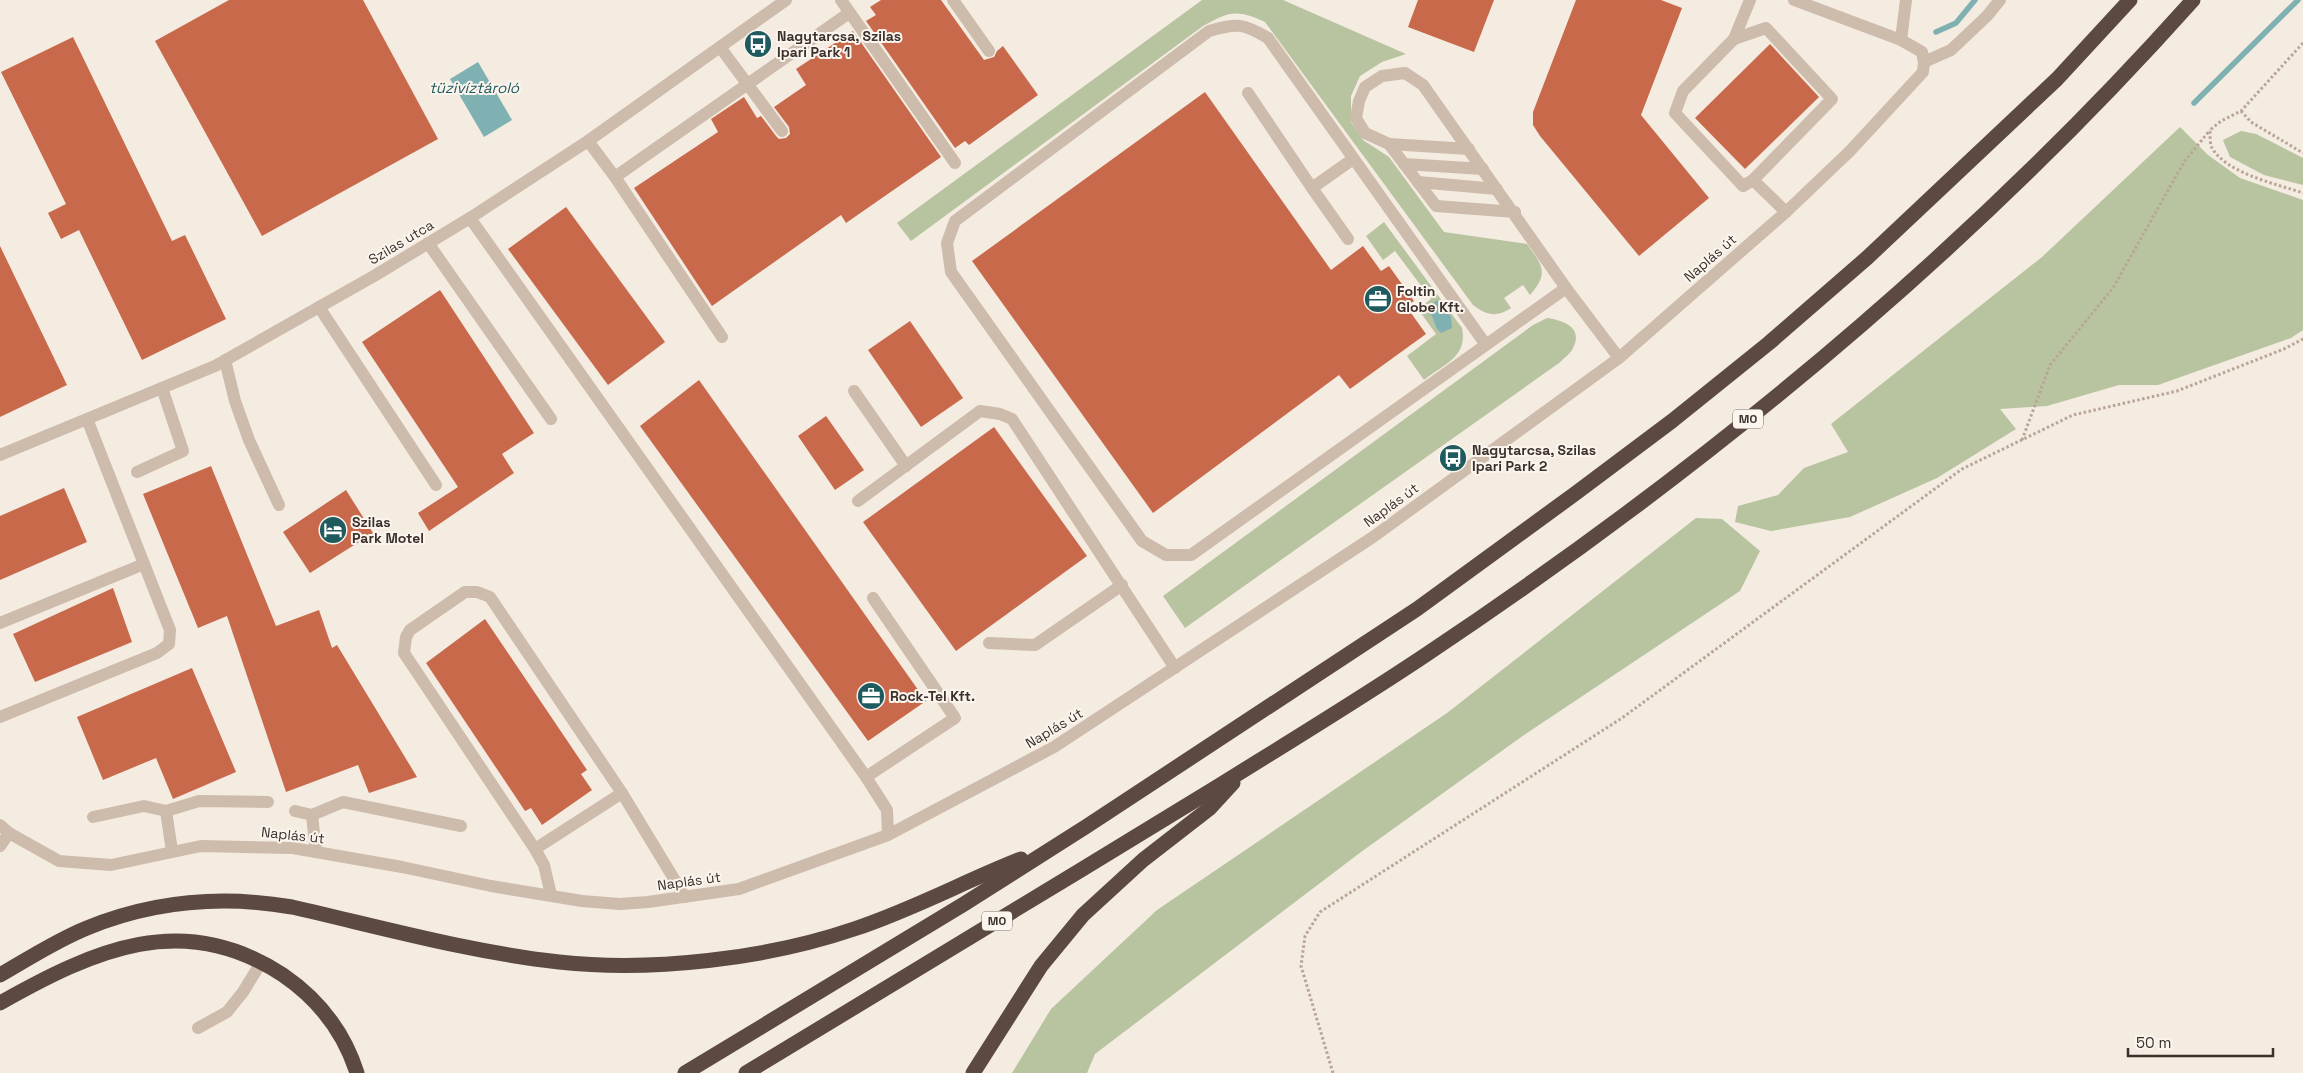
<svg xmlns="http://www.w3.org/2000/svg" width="2303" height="1073" viewBox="0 0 2303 1073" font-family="'Space Grotesk',sans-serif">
<rect width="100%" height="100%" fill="#f4ebe1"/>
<g fill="#b8c4a0">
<path d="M1202 0H1283L1406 54 1382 62 1360 76 1351 96V122L1363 140 1389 157 1444 232 1527 244C1543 266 1549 273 1530 295L1523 285 1504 298 1511 308C1496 318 1486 315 1473 305L1265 22C1238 9 1229 11 1203 26L911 241 897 223Z"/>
<path d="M2180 127 2208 155 2240 178 2303 200V330L2291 338 2158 385H2119L2047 406 2000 409 2016 429 1937 478 1850 517 1771 531 1735 522 1738 506 1778 495 1804 468 1848 452 1831 424 2042 257Z"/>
<path d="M2241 131 2256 134 2303 158V185L2264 175 2230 157 2223 140Z"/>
<path d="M1384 222 1462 328C1468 357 1444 364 1424 380L1407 356 1436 334 1418 309 1431 299 1395 251 1383 260 1366 236Z"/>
<path d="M1547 318C1562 320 1584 327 1573 348 1571 353 1563 359 1559 363L1185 628 1163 596 1533 325Z"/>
<path d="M1696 518 1722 519 1760 551 1740 591 1524 735 1361 852 1095 1054 1087 1073H1012L1051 1009 1157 910 1447 713Z"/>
</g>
<g fill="#7fb0b2">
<path d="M478 62 512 120 484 137 450 79Z"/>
<path d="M1438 300 1451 317 1452 328 1441 333 1437 329 1432 316 1426 312V307Z"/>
</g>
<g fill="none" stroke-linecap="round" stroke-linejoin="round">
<g stroke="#7fb0b2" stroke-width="5.5">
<path d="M1936 32 1956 23 1975 0"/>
<path d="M2194 103 2298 0"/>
</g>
</g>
<g fill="#c8694b">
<path d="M229 0H363L438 139 262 236 155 41Z"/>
<path d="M881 0H941L984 60 994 57 997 51 1003 46 1038 95 969 145 965 141 955 148 866 21 876 15 870 7Z"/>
<path d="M1418 0H1494L1474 52 1408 27Z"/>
<path d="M1576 0H1661L1682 8 1641 115 1709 198 1639 256 1540 136 1533 125V112Z"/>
<path d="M853 31 941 157 846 223 841 215 712 306 634 188 718 132 711 119 744 97 757 118 761 116 776 136 779 139 786 138 790 134 789 127 774 107 806 85 796 69Z"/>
<path d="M73 37 172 241 185 235 226 319 142 360 79 230 61 239 48 213 66 204 1 72Z"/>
<path d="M1770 44 1819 97 1745 169 1695 118Z"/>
<path d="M1205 92 1331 270 1363 246 1381 271 1389 266 1414 301 1406 306 1426 334 1350 389 1339 375 1153 513 972 261Z"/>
<path d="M566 207 665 342 608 385 508 249Z"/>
<path d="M0 246 67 385 0 417Z"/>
<path d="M440 290 534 433 502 454 514 473 429 531 418 513 458 487 362 342Z"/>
<path d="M910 321 963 398 921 427 868 350Z"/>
<path d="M699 380 926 701 868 741 640 426Z"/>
<path d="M826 416 864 470 835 490 798 436Z"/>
<path d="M994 427 1087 556 956 651 863 522Z"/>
<path d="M211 466 276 626 319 610 332 648 337 645 417 777 369 793 358 765 286 792 227 616 198 628 143 494Z"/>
<path d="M64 488 87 542 0 580V516Z"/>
<path d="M346 490 373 533 310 573 283 532Z"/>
<path d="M113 588 132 642 35 682 13 634Z"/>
<path d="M485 619 587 770 581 774 592 790 542 825 531 808 525 811 426 663Z"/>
<path d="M192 668 236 772 173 799 156 758 103 780 77 717Z"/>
</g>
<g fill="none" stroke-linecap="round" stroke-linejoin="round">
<g stroke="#b9a596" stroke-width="3" stroke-dasharray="2.5 2.5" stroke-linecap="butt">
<path d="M2303 43 2241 111 2221 121 2210 130C2210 135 2210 142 2211 146 2224 173 2277 184 2303 193"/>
<path d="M2241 111 2251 122 2303 153"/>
<path d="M2022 440 2050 365 2113 288 2184 162 2210 130"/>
<path d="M1333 1073 1301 966 1305 936 1320 912 1622 718 1962 469 2073 415 2177 391 2284 349 2303 339"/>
</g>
<g stroke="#cdbbac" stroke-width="12">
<path d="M841 0 955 163"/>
<path d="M953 0 989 51"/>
<path d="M1750 0 1734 39 1683 91 1675 113 1743 186 1753 180"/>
<path d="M1734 39 1766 28 1832 99 1753 180 1786 212"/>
<path d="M1901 40 1906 0"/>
<path d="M720 47 782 131"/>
<path d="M1924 62 1951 50 1987 16 2000 0"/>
<path d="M1248 93 1312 188"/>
<path d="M588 141 615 177 722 337"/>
<path d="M1389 144 1469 149"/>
<path d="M1404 164 1483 169"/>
<path d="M615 177 849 13"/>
<path d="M1418 182 1497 189"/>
<path d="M1515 212 1436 206 1389 144 1365 133 1356 118 1359 101 1365 87 1382 76 1405 73 1423 85 1566 288 1619 358"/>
<path d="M470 218 866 777 887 810 888 835"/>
<path d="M1348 239 1312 188 1353 159"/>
<path d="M428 243 551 419"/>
<path d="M319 307 436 485"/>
<path d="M1486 345 1268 38C1243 23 1237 23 1209 31L955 221 947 243 951 272 1142 541 1166 555H1191L1566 288"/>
<path d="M225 360 235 401 249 440 279 505"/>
<path d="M854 391 906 466"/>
<path d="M0 455 215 366 374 276 470 218 588 141 786 0"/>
<path d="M137 472 183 451 162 388"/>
<path d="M858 501 980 411 1000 414 1012 419 1175 668"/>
<path d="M0 623 144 564"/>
<path d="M989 643 1035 645 1122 585"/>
<path d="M0 717 157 653 169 644 170 630 87 419"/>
<path d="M866 777 955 718 873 598"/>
<path d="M166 811 199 801 268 802"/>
<path d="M295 811 312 815 343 802 461 826"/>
<path d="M312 815 316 852"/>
<path d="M93 817 144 806 166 811 172 851"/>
<path d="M0 825 9 833 59 861 111 865 201 846 293 848 402 867 491 886 582 901 620 904 648 902 739 889 888 835 1054 747 1373 537 1619 358 1786 212 1850 151 1923 72 1924 62 1922 52 1901 40 1794 0"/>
<path d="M0 846 9 833"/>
<path d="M535 849 622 793"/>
<path d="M551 895 544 865 535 849 404 653 406 637 410 630 465 592H477L490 597 622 793 685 897"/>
<path d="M198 1028 227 1012 243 992 262 961"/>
</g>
<g stroke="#5c4a42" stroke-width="15">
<path d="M0 975C28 959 57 940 87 928 153 901 222 895 292 907 380 927 469 952 559 962 652 972 766 959 854 929 912 910 965 881 1021 859"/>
<path d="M0 1003C94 950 183 909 283 975 318 999 344 1032 357 1073"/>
<path d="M685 1073 964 904 1087 826 1417 609 1576 493 1672 421 1769 343 1868 257 2057 79 2130 0"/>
<path d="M746 1073C901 979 1057 885 1212 790 1284 745 1357 701 1427 654 1707 467 1969 251 2193 0"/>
<path d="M973 1073 1041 966 1083 915 1143 860 1210 808 1233 783"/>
</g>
</g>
<defs>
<symbol id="bus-disc" viewBox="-11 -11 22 22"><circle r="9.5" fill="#1f5a5e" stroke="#fbf5ee"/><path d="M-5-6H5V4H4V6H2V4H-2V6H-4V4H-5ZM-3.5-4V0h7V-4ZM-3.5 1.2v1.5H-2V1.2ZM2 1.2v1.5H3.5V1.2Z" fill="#fff"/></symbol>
<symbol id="office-disc" viewBox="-11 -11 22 22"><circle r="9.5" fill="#1f5a5e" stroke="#fbf5ee"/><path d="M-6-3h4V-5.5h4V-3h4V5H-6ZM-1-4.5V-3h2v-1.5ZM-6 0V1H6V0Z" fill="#fff"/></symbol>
<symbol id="hotel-disc" viewBox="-11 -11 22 22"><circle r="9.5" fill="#1f5a5e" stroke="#fbf5ee"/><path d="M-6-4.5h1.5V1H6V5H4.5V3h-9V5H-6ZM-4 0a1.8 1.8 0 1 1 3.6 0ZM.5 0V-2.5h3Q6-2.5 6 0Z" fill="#fff"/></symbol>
</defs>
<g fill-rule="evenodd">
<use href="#bus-disc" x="742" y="28" width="32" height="32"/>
<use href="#office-disc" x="1362" y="283" width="32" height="32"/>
<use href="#bus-disc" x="1437" y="442" width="32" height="32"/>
<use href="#hotel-disc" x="317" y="514" width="32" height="32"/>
<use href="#office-disc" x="855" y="680" width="32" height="32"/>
</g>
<g text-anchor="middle" stroke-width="4" stroke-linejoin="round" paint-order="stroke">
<g fill="#fbf5ee" stroke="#756b66" stroke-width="1">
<rect x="1733" y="409.5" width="30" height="19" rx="4"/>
<rect x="982" y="911.5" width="30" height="19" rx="4"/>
</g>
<g font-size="12" font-weight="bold" fill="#3b302b">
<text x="1748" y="423">M0</text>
<text x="997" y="925">M0</text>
</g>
<g font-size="14" font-weight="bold" fill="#3b302b" stroke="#fbf5ee" text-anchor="start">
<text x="777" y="41">Nagytarcsa, Szilas<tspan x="777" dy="16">Ipari Park 1</tspan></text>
<text x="1397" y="296">Foltin<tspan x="1397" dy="16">Globe Kft.</tspan></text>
<text x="1472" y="455">Nagytarcsa, Szilas<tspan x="1472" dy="16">Ipari Park 2</tspan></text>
<text x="352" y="527">Szilas<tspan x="352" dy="16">Park Motel</tspan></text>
<text x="890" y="701">Rock-Tel Kft.</text>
</g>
<g font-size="14" fill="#3b302b" stroke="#fbf5ee">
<text transform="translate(401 242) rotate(-31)" y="5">Szilas utca</text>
<text transform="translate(1710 258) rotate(-41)" y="5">Naplás út</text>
<text transform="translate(1391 505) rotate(-36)" y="5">Naplás út</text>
<text transform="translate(1054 728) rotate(-31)" y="5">Naplás út</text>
<text transform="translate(293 835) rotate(6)" y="5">Naplás út</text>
<text transform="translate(689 881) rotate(-8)" y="5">Naplás út</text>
</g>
<g font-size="15" font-style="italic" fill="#1f5a5e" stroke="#fbf5ee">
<text x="474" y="93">tüzivíztároló</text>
</g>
</g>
<path d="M2128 1048v8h145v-8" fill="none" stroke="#3b302b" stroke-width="2.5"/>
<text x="2136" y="1048" font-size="15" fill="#3b302b" stroke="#fbf5ee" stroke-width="4" paint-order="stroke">50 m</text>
</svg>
